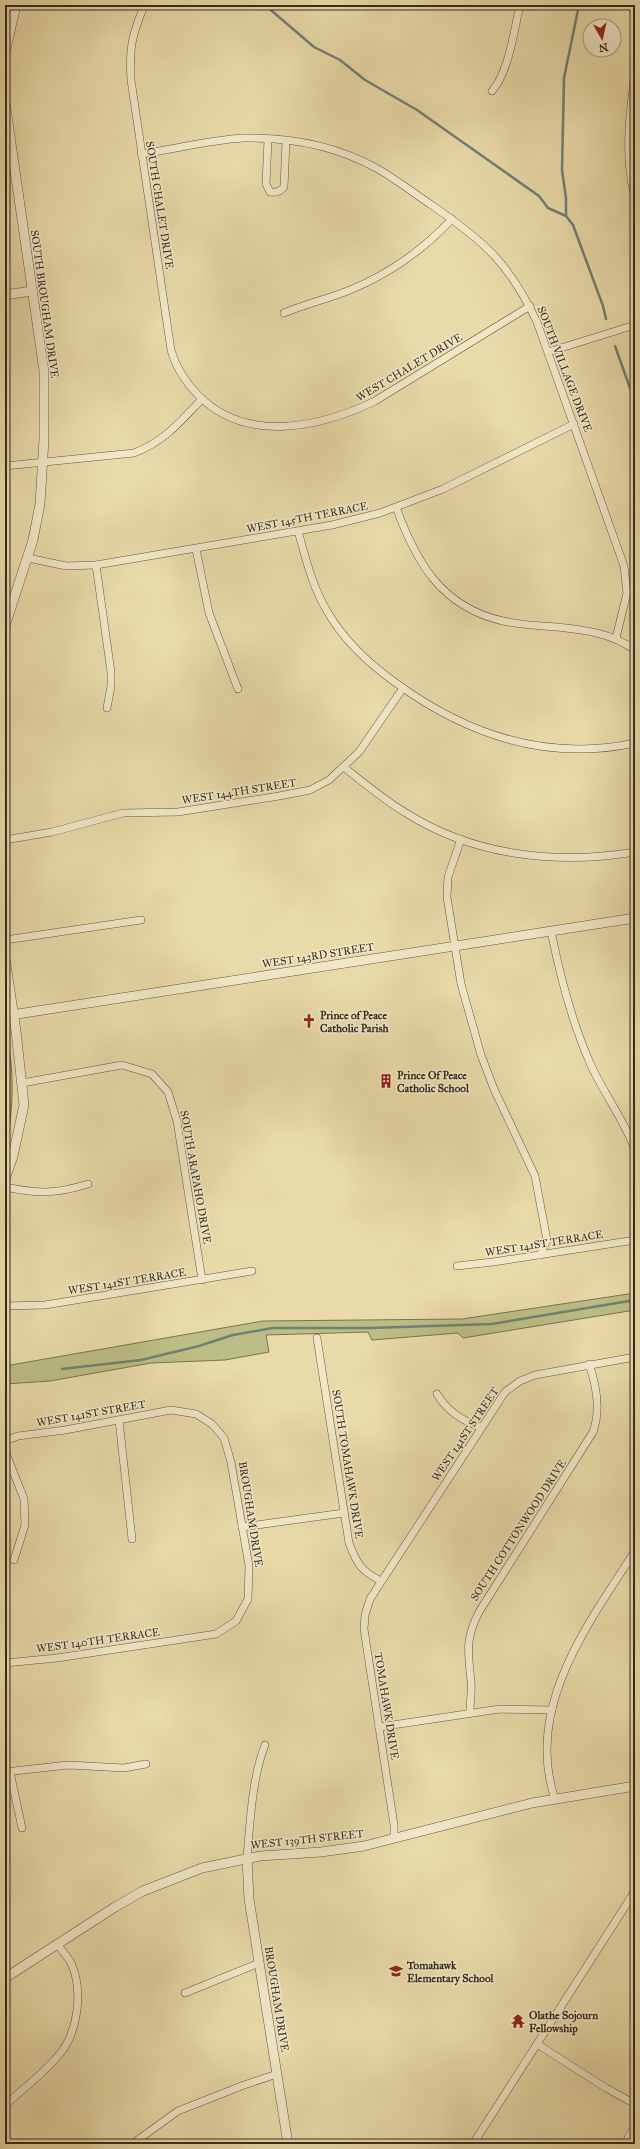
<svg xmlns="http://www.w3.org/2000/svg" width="640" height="2149" viewBox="0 0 640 2149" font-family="'IM FELL Great Primer',serif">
<rect width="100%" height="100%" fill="#e9daa9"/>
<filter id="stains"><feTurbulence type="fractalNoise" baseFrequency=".005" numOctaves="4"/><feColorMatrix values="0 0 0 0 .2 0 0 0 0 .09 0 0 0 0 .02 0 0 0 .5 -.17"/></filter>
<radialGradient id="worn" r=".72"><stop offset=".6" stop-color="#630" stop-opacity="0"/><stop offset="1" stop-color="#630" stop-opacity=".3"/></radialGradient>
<g fill="#bbbe85" stroke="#787452">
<path d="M5 1034C8 1037 8 1043 9 1048 15 1083 12 1118 5 1153Z"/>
<path d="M635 1293V1310L463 1338 458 1333 372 1340 368 1332 266 1335 269 1352 225 1360 151 1363 50 1381 5 1384V1366L263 1321 462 1319Z"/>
</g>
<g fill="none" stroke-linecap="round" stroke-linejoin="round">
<g stroke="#718076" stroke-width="2.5">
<path d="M265 5 314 47 340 60 365 80 417 110 539 196 548 208 566 216 573 225 603 306 606 319"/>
<path d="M566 216V198L562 170 564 78 579 5"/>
<path d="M615 346 635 402"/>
<path d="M62 1369 141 1360 199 1346 233 1335 273 1328H370L492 1324 635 1300"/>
</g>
<defs>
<g id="minor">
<path d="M144 6C132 35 129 48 131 80L171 350C176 368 186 383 199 396 247 444 321 427 375 401L530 306"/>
<path d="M492 91C509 72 514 30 520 5"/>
<path d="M268 140 266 184 270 192C276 193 280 192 284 187L286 141"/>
<path d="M141 154C175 149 210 140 243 138 290 137 337 146 378 169 397 180 415 194 433 206 486 243 509 263 537 322L624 566 627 593 616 638"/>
<path d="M284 313C305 304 328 299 350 290 389 274 423 250 452 219"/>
<path d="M548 352 635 325"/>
<path d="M5 466 134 453C165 441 180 422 202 399"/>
<path d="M396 507C416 562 441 607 503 621 521 625 539 626 557 627 586 630 611 633 635 650"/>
<path d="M298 531C306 559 312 586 327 611 344 641 368 663 396 683 466 734 547 762 635 743"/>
<path d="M196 549 209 613 238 689"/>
<path d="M28 558 66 566 96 565 332 525 380 513 443 489 574 424"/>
<path d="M96 565 111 672V686L107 708"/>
<path d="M345 768C365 784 384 800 406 813 474 856 557 865 635 852"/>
<path d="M461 839 448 877 447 897 461 984 481 1055 494 1089 535 1176 547 1240 540 1255"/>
<path d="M5 840 52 832 123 813 178 812 279 796 310 790 329 780 359 752 403 688"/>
<path d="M551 931C560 976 571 1020 590 1063 603 1093 624 1119 635 1150"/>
<path d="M5 940 141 920"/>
<path d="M22 1083 122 1065 152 1074 168 1092 177 1121 202 1280"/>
<path d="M5 1187C38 1194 56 1194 88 1184"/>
<path d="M457 1266 493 1262 635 1240"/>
<path d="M5 1306 45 1305 252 1271"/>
<path d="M317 1338 349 1543C357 1564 361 1571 381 1581"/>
<path d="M437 1394C447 1411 462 1421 481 1427"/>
<path d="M119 1420 132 1539"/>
<path d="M5 1441 18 1436 65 1430 171 1410 196 1414 212 1424 224 1438 231 1462 249 1566 248 1599 236 1621 216 1634 57 1658 5 1663"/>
<path d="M5 1451 24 1499 25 1525 14 1560"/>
<path d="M242 1527 344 1513"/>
<path d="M470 1712C470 1702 472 1691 471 1681 468 1652 465 1639 479 1612L593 1432C601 1410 597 1387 589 1364"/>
<path d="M379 1727 500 1709 552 1710"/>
<path d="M5 1772 68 1765 124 1768 146 1764"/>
<path d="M10 1772 22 1828"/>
<path d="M555 1799C524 1708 588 1624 635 1551"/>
<path d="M394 1838V1825L364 1629 365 1615 370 1599 505 1392 520 1381 535 1375 635 1357"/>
<path d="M247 1858C250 1823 252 1778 265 1745"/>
<path d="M185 1993 259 1963"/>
<path d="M537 2044 606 2088 635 2104"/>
<path d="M5 2105C23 2089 43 2074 59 2055 78 2033 83 1992 72 1965 69 1958 62 1951 58 1945"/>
<path d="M132 2144 178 2111 244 2085 277 2074"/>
<path d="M473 2144 635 1891"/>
<path d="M625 2144 635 2125"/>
</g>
<g id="tertiary">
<path d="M5 53 16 5"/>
<path d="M635 81C630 118 626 157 635 194"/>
<path d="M5 102 44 371V439L40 504 33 540 5 626"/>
<path d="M5 295 32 291"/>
<path d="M5 958 16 1031 24 1105 13 1156 5 1179"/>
<path d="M5 1016 635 918"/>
<path d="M247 1858 249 1899 288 2144"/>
<path d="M5 1978 115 1907 143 1891 202 1868 260 1856 321 1852 364 1846 532 1803 635 1786"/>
</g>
</defs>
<use href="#minor" stroke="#635742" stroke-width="8"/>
<use href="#tertiary" stroke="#635742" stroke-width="10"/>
<use href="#minor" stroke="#f1e7c7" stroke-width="7"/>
<use href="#tertiary" stroke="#f1e7c7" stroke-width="9"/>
</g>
<defs>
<symbol id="church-bare" viewBox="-9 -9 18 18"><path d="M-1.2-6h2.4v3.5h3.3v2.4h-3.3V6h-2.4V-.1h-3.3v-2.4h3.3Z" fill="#8f2418" stroke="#f1e7c7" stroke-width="2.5" paint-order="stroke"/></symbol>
<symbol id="building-bare" viewBox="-9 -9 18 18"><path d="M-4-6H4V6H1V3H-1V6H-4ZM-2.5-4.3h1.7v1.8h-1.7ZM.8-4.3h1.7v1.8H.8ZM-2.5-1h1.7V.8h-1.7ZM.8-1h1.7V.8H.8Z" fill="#8f2418" stroke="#f1e7c7" stroke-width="2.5" paint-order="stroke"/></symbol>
<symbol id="school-bare" viewBox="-9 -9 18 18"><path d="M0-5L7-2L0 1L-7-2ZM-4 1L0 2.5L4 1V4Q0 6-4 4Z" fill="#8f2418" stroke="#f1e7c7" stroke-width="2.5" paint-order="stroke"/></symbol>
<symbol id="temple-bare" viewBox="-9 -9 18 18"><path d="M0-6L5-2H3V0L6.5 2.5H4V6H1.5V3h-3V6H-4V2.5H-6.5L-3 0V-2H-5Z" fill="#8f2418" stroke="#f1e7c7" stroke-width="2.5" paint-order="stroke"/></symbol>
</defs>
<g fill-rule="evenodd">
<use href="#church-bare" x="299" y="1011" width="20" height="20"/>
<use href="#building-bare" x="376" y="1071" width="20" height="20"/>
<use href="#school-bare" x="386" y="1961" width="20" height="20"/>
<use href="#temple-bare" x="508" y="2011" width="20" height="20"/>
</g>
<g text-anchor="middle" stroke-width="3" stroke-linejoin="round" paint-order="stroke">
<g font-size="11" fill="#362b1f" stroke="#f1e7c7">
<text transform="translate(160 205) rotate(81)" y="4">SOUTH CHALET DRIVE</text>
<text transform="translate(45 304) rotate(82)" y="4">SOUTH BROUGHAM DRIVE</text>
<text transform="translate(409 367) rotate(-31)" y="4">WEST CHALET DRIVE</text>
<text transform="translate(565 369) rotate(69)" y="4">SOUTH VILLAGE DRIVE</text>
<text transform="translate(307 517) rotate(-11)" y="4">WEST 145TH TERRACE</text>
<text transform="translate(239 791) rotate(-9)" y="4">WEST 144TH STREET</text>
<text transform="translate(318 955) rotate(-9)" y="4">WEST 143RD STREET</text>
<text transform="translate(196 1177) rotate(80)" y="4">SOUTH ARAPAHO DRIVE</text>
<text transform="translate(544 1243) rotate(-9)" y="4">WEST 141ST TERRACE</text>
<text transform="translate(127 1281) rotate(-9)" y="4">WEST 141ST TERRACE</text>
<text transform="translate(91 1413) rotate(-10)" y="4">WEST 141ST STREET</text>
<text transform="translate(465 1434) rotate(-56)" y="4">WEST 141ST STREET</text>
<text transform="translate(348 1464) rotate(81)" y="4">SOUTH TOMAHAWK DRIVE</text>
<text transform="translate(251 1514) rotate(81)" y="4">BROUGHAM DRIVE</text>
<text transform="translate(518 1530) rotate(-57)" y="4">SOUTH COTTONWOOD DRIVE</text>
<text transform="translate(98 1640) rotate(-8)" y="4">WEST 140TH TERRACE</text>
<text transform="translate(387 1706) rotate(81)" y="4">TOMAHAWK DRIVE</text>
<text transform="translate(307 1839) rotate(-6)" y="4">WEST 139TH STREET</text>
<text transform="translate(277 1999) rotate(81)" y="4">BROUGHAM DRIVE</text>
</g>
<g font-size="11" font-weight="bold" fill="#362b1f" stroke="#f1e7c7" text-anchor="start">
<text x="320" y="1019">Prince of Peace<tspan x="320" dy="13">Catholic Parish</tspan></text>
<text x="397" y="1079">Prince Of Peace<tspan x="397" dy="13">Catholic School</tspan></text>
<text x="407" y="1969">Tomahawk<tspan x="407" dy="13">Elementary School</tspan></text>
<text x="529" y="2019">Olathe Sojourn<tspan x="529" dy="13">Fellowship</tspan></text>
</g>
</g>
<rect width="640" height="2149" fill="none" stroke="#e9daa9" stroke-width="20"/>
<rect x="6" y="6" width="628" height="2137" fill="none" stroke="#362b1f" stroke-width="2"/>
<rect x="10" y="10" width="620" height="2129" fill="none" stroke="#362b1f"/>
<g transform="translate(602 38) rotate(171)"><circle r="19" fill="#f1e7c7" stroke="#a69c84"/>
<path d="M0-3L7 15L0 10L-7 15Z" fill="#8f2418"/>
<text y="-6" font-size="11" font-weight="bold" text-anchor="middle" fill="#362b1f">N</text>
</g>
<rect width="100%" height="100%" filter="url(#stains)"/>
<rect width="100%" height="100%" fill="url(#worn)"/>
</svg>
